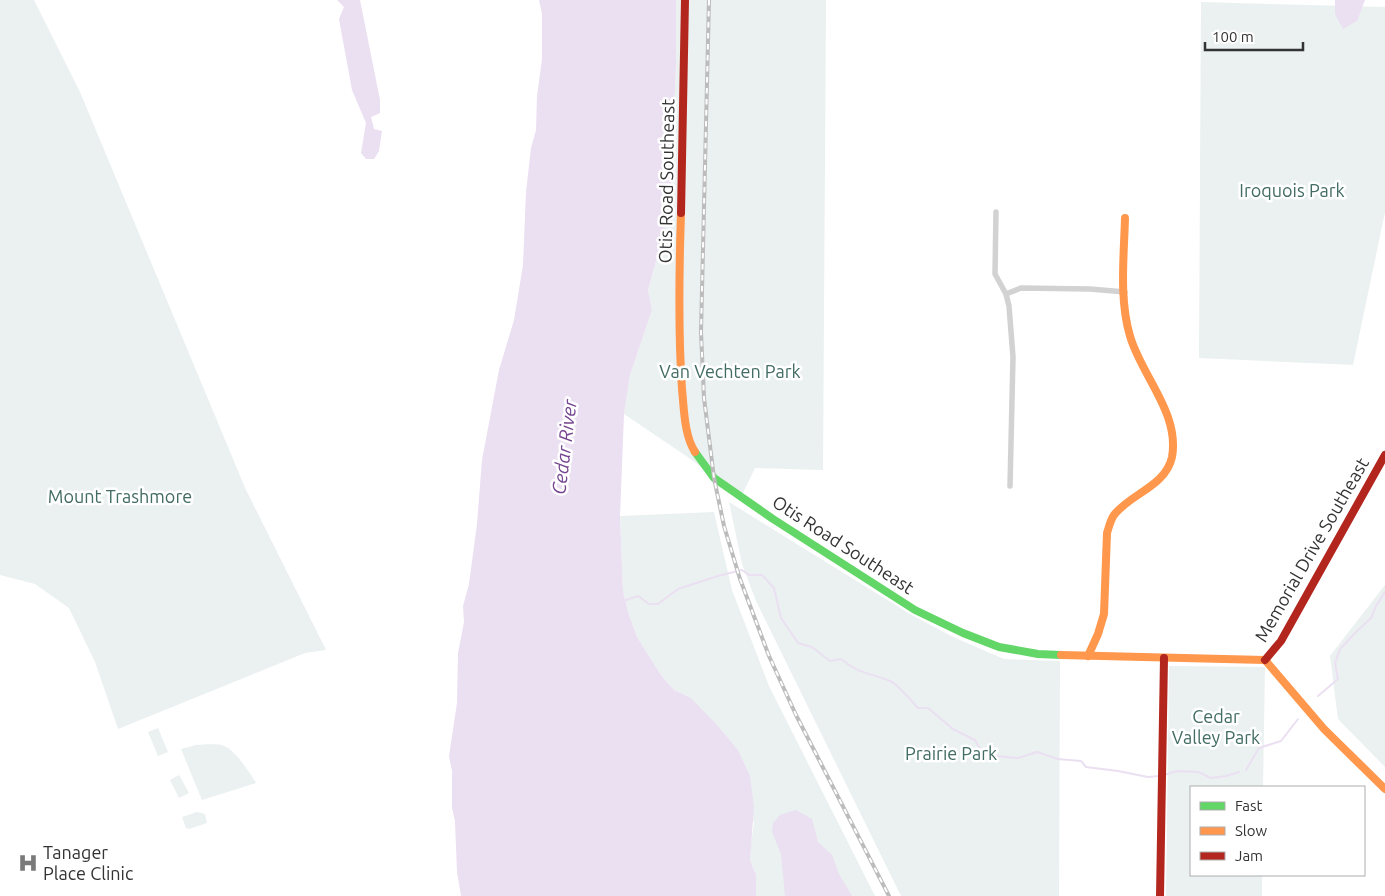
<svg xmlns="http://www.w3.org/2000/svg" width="1385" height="896" viewBox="0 0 1385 896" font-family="Ubuntu,sans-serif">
<rect width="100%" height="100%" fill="#fff"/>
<g fill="#eaf1f0">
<path d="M0 0H34L80 92 246 490 326 650 305 653 118 729 95 662 69 608 35 584 0 575Z"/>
<path d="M676 0H826L823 470 755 468 741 497 692 460 624 414 630 375 652 310 648 290 670 210 676 65Z"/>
<path d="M1201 2 1385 7V212L1353 365 1199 358Z"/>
<path d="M729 502 910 614 953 637 1004 659 1060 661 1059 896H901L756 601 742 564Z"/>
<path d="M714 512 732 590 769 686 875 896H756V875L750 860 751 843 754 824 738 750 691 698 674 690 661 675 637 637 629 615 623 592 620 516Z"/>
<path d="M1385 585V767L1338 719 1330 656Z"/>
<path d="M1169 666 1265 667 1263 787H1191V875H1262V896H1166Z"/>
<path d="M158 728 168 752 158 756 148 732Z"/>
<path d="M196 745C204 745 216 743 224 746 234 749 251 774 256 783L202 800 181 749Z"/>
<path d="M179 775 189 793 179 798 170 780Z"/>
<path d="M197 812 205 814 207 823 189 829 186 828 182 817Z"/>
</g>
<g fill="#ebdff2">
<path d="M337 0H360L380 100V113L371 117 374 129 382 131 379 151 374 159H366L361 153 366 123 352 90 339 19 344 7Z"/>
<path d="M539 0H676V65L670 210 648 290 652 310 630 375 624 414 620 516 623 592 629 615 637 637 661 675 674 690 691 698 716 724 738 750 750 776 754 807 750 860 756 875V896H461L457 872 455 821 452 808V771L449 756 457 703 458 653 464 622 463 606 469 584 477 524 482 460 499 370 514 320 523 265 526 192 531 148 536 130 537 96 542 59V14Z"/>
<path d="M1335 0H1365L1357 21 1343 29 1335 14Z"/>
<path d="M796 810 812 819 818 842 832 855 839 874 852 896H785L781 854 772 832 773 823 780 815Z"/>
</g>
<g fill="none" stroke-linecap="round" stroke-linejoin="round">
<g stroke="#ebdff2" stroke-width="2">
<path d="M623 601 638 596 649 604H658L678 589 718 576 742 570 749 575H762L774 588 781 618 798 643 812 647 830 661 841 659C859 674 870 673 890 681 899 685 911 701 918 708H928L953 729 975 740 980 749 995 756 1018 758 1037 752 1058 759 1081 761 1086 767 1118 771 1148 777 1159 776"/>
<path d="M1318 696 1338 679 1335 663 1340 649 1355 633 1371 618 1376 606 1385 592"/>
<path d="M1246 770 1259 748 1281 741 1298 719"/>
<path d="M1164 775 1177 771 1198 772 1211 778 1226 776 1239 772"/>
</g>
<g stroke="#d2d2d2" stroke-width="5.5">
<path d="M996 212 995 274 1006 294 1009 306 1013 357 1010 486"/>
<path d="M1006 294 1021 288 1090 289 1125 292"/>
</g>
<path stroke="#63d668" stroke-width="8" d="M695 452 714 478 773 519 915 610 963 633 999 647 1038 654 1061 655"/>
<g stroke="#ff974d" stroke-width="8">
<path d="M681 213C679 272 678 331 682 389 684 408 684 435 695 452"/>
<path d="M1061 655 1265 660 1324 729 1385 789"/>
<path d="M1088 656 1098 634 1104 614 1107 533C1109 527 1110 521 1114 515 1130 494 1166 486 1172 457 1180 413 1141 375 1130 336 1119 299 1124 256 1125 218"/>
</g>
<g stroke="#b3261e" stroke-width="8">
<path d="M681 213 685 0"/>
<path d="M1265 660 1281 641 1385 455"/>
<path d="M1160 896 1164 658"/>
</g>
<defs>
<path id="rail" d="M709 0 701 332 704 398 714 478 724 526 740 579 769 656 796 715 889 896"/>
</defs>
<use href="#rail" stroke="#bcbcbc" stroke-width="4"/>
<use href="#rail" stroke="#fff" stroke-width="2" stroke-dasharray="5.5" stroke-linecap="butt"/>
</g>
<defs>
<symbol id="hospital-bare" viewBox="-9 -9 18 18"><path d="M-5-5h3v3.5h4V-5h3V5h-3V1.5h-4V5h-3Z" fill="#7a7a7a" stroke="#fff" stroke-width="2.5" paint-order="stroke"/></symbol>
</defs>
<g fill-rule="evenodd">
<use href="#hospital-bare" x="14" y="849" width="28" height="28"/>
</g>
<g text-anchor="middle" stroke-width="5" stroke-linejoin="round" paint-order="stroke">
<g font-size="18" fill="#333" stroke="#fff">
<text transform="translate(667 181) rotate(-89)" y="6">Otis Road Southeast</text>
<text transform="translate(843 545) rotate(33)" y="6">Otis Road Southeast</text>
<text transform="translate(1312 550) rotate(-60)" y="6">Memorial Drive Southeast</text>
</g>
<g font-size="18" fill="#426c64" stroke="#fff">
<text x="1292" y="197">Iroquois Park</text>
<text x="730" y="378">Van Vechten Park</text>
<text x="120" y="503">Mount Trashmore</text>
<text x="1216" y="723">Cedar<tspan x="1216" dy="21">Valley Park</tspan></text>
<text x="951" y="760">Prairie Park</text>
</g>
<g font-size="18" fill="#333" stroke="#fff" text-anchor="start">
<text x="43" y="859">Tanager<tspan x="43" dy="21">Place Clinic</tspan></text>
</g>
<g font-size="19" font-style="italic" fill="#764590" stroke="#fff">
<text transform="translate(564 447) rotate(-83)" y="7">Cedar River</text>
</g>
</g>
<rect x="1190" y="786" width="175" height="90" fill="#ffffff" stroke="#adadad"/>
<rect x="1200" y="802" width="25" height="8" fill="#63d668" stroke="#adadad"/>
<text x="1235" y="811" font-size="15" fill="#333333">Fast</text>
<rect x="1200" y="827" width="25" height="8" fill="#ff974d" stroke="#adadad"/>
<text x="1235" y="836" font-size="15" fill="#333333">Slow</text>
<rect x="1200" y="852" width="25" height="8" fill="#b3261e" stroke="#adadad"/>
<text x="1235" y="861" font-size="15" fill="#333333">Jam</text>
<path d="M1205 42v8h98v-8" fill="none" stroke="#333333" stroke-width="2.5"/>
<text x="1212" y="42" font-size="15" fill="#333333" stroke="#ffffff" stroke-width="4" paint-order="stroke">100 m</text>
</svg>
